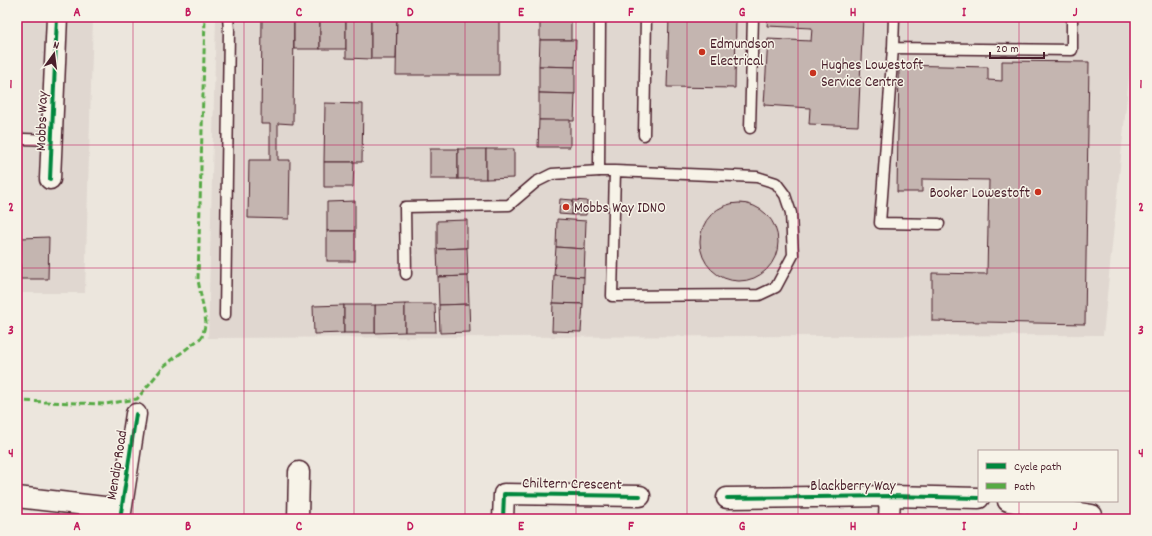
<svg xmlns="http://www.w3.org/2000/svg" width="1152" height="536" viewBox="0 0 1152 536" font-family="Dekko,sans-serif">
<rect width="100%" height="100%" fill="#ece6dd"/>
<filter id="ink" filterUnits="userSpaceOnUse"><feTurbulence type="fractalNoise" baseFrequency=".025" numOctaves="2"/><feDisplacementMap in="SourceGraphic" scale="8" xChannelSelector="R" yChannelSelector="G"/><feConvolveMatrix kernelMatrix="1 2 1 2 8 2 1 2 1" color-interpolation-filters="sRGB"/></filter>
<g filter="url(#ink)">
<g fill="#e0d7d0">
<path d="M17 17H93L85 293H17Z"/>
<path d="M216 17H1135L1103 335 208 338Z"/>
</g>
<g fill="#c4b5b0" stroke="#4a1f2b">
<path d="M262 17H294L293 124 278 123V160H290L289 219 248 218 249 160H270V124H261Z"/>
<rect x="294" y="17" width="26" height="32"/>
<rect x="320" y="17" width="26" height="32"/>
<path d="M346 17H371V59L346 58Z"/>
<path d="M371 17H397L396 59H371Z"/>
<path d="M397 17H499V75H396Z"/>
<rect x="540" y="17" width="31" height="23"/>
<path d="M619 17H632V22L618 21Z"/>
<path d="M669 17H736L735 88 667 87Z"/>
<path d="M768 17H863L858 126 809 124 810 108 764 105 768 39 811 41 812 28 767 26Z"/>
<path d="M540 40H576L575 67 539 66Z"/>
<path d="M1002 61 1089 62 1085 324 932 321V273L987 274 989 180 922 179V192H897L899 65 988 67V80L1002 81Z"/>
<path d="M539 66 575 67V94L539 93Z"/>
<path d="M539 93 575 94 574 121 539 120Z"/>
<path d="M325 103 363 104 362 162H324Z"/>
<path d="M539 120H570V147H538Z"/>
<rect x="430" y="149" width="28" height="30"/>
<rect x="458" y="149" width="28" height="30"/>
<path d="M486 149H514V178L486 179Z"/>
<path d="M324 162H354L353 187H324Z"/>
<path d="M560 199 573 200 572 215 559 214Z"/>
<path d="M573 200 587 201 586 215H572Z"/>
<path d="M355 201V231H327V202Z"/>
<circle cx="739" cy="242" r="39"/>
<path d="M557 219 586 221 585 249 556 247Z"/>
<path d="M467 220V248L437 249V221Z"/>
<rect x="327" y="231" width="28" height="30"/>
<path d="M49 237 48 279H20L21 238Z"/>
<path d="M17 238H21L20 279H17Z"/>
<path d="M556 247 585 249 584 277 554 275Z"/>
<path d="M467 248 468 276 438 277 437 249Z"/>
<path d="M554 275 584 277 583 304 553 303Z"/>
<path d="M468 276 469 304 439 305 438 277Z"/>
<path d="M553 303 583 304 581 332 552 331Z"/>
<path d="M405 304V332L375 333V305Z"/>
<path d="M405 304H435L436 332H405Z"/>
<path d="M469 304 470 332 440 333 439 305Z"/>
<path d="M344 305V333L314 334 313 306Z"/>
<rect x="344" y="305" width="31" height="28"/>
</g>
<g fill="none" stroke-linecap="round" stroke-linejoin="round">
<defs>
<g id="service">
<path d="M600 17 599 171H615L757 177 776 183 785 195 791 213 793 255 776 287 759 295 612 296 615 171"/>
<path d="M894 17 893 48 1072 50V17"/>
<path d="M893 48 880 223 939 224"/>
<path d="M750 128 753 17"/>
<path d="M644 135 646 17"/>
<path d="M24 139 52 140"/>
<path d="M406 274 405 207 509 205 536 182 552 174 599 171"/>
<path d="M225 315 229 30 228 17"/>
</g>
<g id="minor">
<path d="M50 179 57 17"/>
<path d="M17 497 121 509"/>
<path d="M727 498 890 496 979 498"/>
<path d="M1008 501 1092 515"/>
<path d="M120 519 136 414"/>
<path d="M298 519 299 472"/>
<path d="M503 519 504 494 640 496"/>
<path d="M889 519 890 496"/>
</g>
</defs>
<use href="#service" stroke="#4a1f2b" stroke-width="13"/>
<use href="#minor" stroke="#4a1f2b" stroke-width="23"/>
<use href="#service" stroke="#f7f3e8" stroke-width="10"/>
<use href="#minor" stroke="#f7f3e8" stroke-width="20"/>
<path stroke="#57aa44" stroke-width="3" stroke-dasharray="6 3" stroke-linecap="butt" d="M17 401 105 404 137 399 164 366 202 337 206 322 198 280 205 17"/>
<defs>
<g id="cycleway">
<path d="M50 179 57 17"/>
<path d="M727 498 890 496 979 498"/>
<path d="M120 519 136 414"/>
<path d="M503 519 504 494 640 496"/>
</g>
</defs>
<use href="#cycleway" stroke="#f7f3e8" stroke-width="6"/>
<use href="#cycleway" stroke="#00873e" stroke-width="4"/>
</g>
</g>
<path fill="none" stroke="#c2185b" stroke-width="1" stroke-opacity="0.55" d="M133 17V519M244 17V519M354 17V519M465 17V519M576 17V519M687 17V519M798 17V519M908 17V519M1019 17V451M17 145H1135M17 268H1135M17 391H1135M1019 501V519"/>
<g fill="#c8321e" stroke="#f7f3e8" stroke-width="1.5">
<circle cx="702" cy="52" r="4"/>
<circle cx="813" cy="73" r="4"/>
<circle cx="1038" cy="192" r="4"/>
<circle cx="566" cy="207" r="4"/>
</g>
<g text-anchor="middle" stroke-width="3" stroke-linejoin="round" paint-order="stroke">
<g font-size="15" fill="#4a1f2b" stroke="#f7f3e8" text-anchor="start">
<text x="710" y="48">Edmundson<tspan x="710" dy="17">Electrical</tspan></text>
<text x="821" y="69">Hughes Lowestoft<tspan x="821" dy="17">Service Centre</tspan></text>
<text x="1030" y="197" text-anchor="end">Booker Lowestoft</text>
<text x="574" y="212">Mobbs Way IDNO</text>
</g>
<g font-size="15" fill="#4a1f2b" stroke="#f7f3e8">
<text transform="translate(41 121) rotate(-88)" y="5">Mobbs Way</text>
<text transform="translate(116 465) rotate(-81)" y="5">Mendip Road</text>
<text transform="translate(572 483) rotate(1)" y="5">Chiltern Crescent</text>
<text x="853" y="490">Blackberry Way</text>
</g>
</g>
<rect width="1152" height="536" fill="none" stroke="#f7f3e8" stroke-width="44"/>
<rect x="978" y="450" width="140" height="52" fill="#f7f3e8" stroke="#b29e9c"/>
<rect x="986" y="463" width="20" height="6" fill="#00873e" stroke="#b29e9c"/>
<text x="1014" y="470" font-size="12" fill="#4a1f2b">Cycle path</text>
<rect x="986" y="483" width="20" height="6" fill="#57aa44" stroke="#b29e9c"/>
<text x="1014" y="490" font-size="12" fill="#4a1f2b">Path</text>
<g transform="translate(54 54) rotate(14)" stroke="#f7f3e8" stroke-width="3" paint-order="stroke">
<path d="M0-3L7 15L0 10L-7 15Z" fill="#4a1f2b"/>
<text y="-6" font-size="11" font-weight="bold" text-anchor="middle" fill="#4a1f2b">N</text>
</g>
<path d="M990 52v6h54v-6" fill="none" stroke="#4a1f2b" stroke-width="2"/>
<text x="996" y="52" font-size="12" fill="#4a1f2b" stroke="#f7f3e8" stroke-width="3" paint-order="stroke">20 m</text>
<rect x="22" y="22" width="1108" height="492" fill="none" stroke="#c2185b" stroke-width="1.5"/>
<g font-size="13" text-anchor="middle" font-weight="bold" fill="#c2185b">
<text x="77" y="16">A</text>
<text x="188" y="16">B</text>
<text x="299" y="16">C</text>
<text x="410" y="16">D</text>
<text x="521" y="16">E</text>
<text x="631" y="16">F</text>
<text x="742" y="16">G</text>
<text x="853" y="16">H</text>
<text x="964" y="16">I</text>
<text x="1075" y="16">J</text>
<text x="11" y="88">1</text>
<text x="1141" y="88">1</text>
<text x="11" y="211">2</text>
<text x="1141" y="211">2</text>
<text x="11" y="334">3</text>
<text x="1141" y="334">3</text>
<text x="11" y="457">4</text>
<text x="1141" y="457">4</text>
<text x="77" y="530">A</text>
<text x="188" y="530">B</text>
<text x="299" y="530">C</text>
<text x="410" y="530">D</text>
<text x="521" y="530">E</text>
<text x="631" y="530">F</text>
<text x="742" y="530">G</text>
<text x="853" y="530">H</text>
<text x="964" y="530">I</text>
<text x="1075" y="530">J</text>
</g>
</svg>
